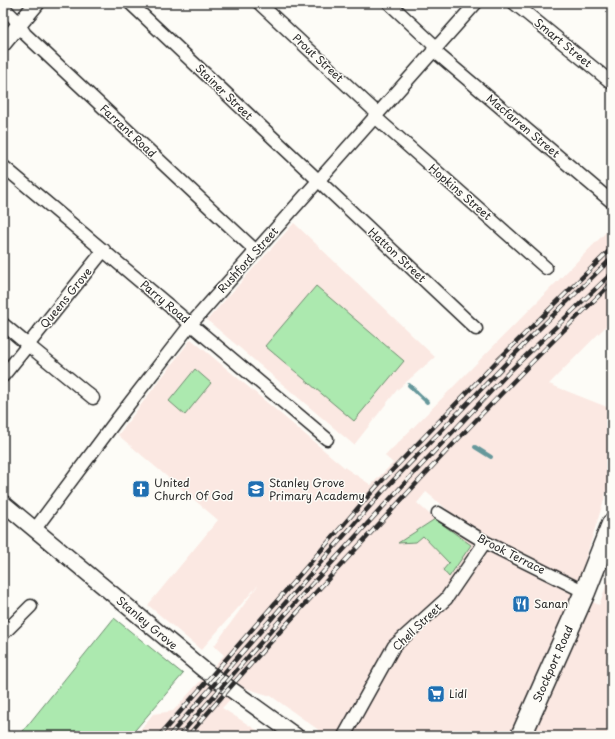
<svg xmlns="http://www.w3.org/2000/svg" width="615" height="739" viewBox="0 0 615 739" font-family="'Playpen Sans',sans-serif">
<rect width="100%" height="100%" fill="#fdfcf7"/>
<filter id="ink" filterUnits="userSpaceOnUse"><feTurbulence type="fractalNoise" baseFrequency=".025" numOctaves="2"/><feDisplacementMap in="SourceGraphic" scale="8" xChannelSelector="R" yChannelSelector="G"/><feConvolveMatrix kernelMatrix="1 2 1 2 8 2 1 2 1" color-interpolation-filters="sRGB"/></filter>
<g filter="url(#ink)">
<g fill="#fbe8e2">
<path d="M294 223 435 357 397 390 354 445 207 320Z"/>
<path d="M612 226V320L549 384 612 409V474L578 583 473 531 426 492 417 503 435 519 487 551 599 605 612 570V736H327L271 696 242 687 222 708 266 736H135L153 714 173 711 224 655 214 646 259 584 201 650 148 605 218 520 118 435 191 339 344 467 371 485 393 463 385 456Z"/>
</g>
<g fill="#ace9af" stroke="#6c8a6d">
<path d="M316 286 404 361 354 421 265 346Z"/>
<path d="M195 369 211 383 185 415 169 401Z"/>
<path d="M435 519 471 545 449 577 443 570 449 563 423 536 416 542 398 543Z"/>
<path d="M114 618 183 674 130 736H19Z"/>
</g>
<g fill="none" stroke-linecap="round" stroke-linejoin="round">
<g stroke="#66989b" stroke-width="4">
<path d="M409 385 427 402"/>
<path d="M475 447 491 457"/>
</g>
<defs>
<g id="minor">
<path d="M130 3 476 329"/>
<path d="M259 3 377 113"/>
<path d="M389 3 436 47"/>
<path d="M514 3 612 83"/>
<path d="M3 7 14 18 25 34 256 251"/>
<path d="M433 50 612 202"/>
<path d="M374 116 546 268"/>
<path d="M3 166 327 439"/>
<path d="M3 324 28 345 104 250"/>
<path d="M3 376 28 345 93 398"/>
<path d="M438 513 485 542 585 592"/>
<path d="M35 529 115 422 191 324 476 3"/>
<path d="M3 634 31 606"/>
<path d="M344 736 394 646 446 599 485 542"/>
</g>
<g id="tertiary">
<path d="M3 44 37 3"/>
<path d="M3 503 204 670 296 736"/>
</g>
<path id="trunk" d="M521 736 585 592 612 524"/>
</defs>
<use href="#minor" stroke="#2b2b2b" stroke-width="15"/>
<use href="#tertiary" stroke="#2b2b2b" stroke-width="18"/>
<use href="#trunk" stroke="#2b2b2b" stroke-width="23"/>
<use href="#minor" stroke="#fdfcf7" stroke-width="12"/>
<use href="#tertiary" stroke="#fdfcf7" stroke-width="15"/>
<use href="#trunk" stroke="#fdfcf7" stroke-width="20"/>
<defs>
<g id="rail">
<path d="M159 736 378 485 498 360 612 248"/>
<path d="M169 736 383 491 538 330 612 258"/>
<path d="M179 736 303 594 413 474 510 371 612 273"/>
<path d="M188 736C250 663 315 593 380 523 455 441 532 360 612 283"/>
</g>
</defs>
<use href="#rail" stroke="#2b2b2b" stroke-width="4.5"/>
<use href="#rail" stroke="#fdfcf7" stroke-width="3" stroke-dasharray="9" stroke-linecap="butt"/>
</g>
</g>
<defs>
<symbol id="church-square" viewBox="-11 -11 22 22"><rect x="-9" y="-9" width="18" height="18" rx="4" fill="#1f6fb2" stroke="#fdfcf7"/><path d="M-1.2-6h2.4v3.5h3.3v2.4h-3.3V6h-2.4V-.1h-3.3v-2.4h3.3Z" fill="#fff"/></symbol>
<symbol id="school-square" viewBox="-11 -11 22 22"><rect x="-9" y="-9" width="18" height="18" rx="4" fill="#1f6fb2" stroke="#fdfcf7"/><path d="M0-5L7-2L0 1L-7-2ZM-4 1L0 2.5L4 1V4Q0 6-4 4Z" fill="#fff"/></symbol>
<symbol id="restaurant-square" viewBox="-11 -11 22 22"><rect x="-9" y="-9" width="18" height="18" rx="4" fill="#1f6fb2" stroke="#fdfcf7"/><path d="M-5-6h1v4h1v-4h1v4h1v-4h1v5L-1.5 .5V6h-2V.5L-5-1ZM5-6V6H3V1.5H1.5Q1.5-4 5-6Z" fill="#fff"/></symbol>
<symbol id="supermarket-square" viewBox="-11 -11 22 22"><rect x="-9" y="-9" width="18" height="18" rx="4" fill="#1f6fb2" stroke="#fdfcf7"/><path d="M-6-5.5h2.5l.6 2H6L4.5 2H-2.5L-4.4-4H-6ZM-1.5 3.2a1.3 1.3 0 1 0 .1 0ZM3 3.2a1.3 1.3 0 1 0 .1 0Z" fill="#fff"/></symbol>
</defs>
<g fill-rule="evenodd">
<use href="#church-square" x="131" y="479" width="20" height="20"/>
<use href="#school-square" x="246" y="479" width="20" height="20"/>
<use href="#restaurant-square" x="511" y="594" width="20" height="20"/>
<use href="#supermarket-square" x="426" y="684" width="20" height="20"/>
</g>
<g text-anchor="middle" stroke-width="3" stroke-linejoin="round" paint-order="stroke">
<g font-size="11" fill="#2b2b2b" stroke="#fdfcf7">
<text transform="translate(563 43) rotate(39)" y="4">Smart Street</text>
<text transform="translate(318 58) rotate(43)" y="4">Prout Street</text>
<text transform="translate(224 92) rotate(44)" y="4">Stainer Street</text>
<text transform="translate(523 126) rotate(40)" y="4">Macfarren Street</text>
<text transform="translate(128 131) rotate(43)" y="4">Farrant Road</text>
<text transform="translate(460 192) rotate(41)" y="4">Hopkins Street</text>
<text transform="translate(397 255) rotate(43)" y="4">Hatton Street</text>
<text transform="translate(248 260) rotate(-48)" y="4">Rushford Street</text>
<text transform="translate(66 298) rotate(-51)" y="4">Queens Grove</text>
<text transform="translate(165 302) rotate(40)" y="4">Parry Road</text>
<text transform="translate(511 554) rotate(27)" y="4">Brook Terrace</text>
<text transform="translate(147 623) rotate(40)" y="4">Stanley Grove</text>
<text transform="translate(417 627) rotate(-44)" y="4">Chell Street</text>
<text transform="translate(553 664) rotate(-66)" y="4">Stockport Road</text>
</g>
<g font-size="11" fill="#2b2b2b" stroke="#fdfcf7" text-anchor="start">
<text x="154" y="487">United<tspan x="154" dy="13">Church Of God</tspan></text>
<text x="269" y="487">Stanley Grove<tspan x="269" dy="13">Primary Academy</tspan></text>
<text x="534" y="608">Sanan</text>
<text x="449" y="698">Lidl</text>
</g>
</g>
<rect width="615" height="739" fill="none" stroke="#fdfcf7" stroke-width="16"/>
<rect x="8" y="8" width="599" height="723" fill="none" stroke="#2b2b2b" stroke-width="1.5" filter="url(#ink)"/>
</svg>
